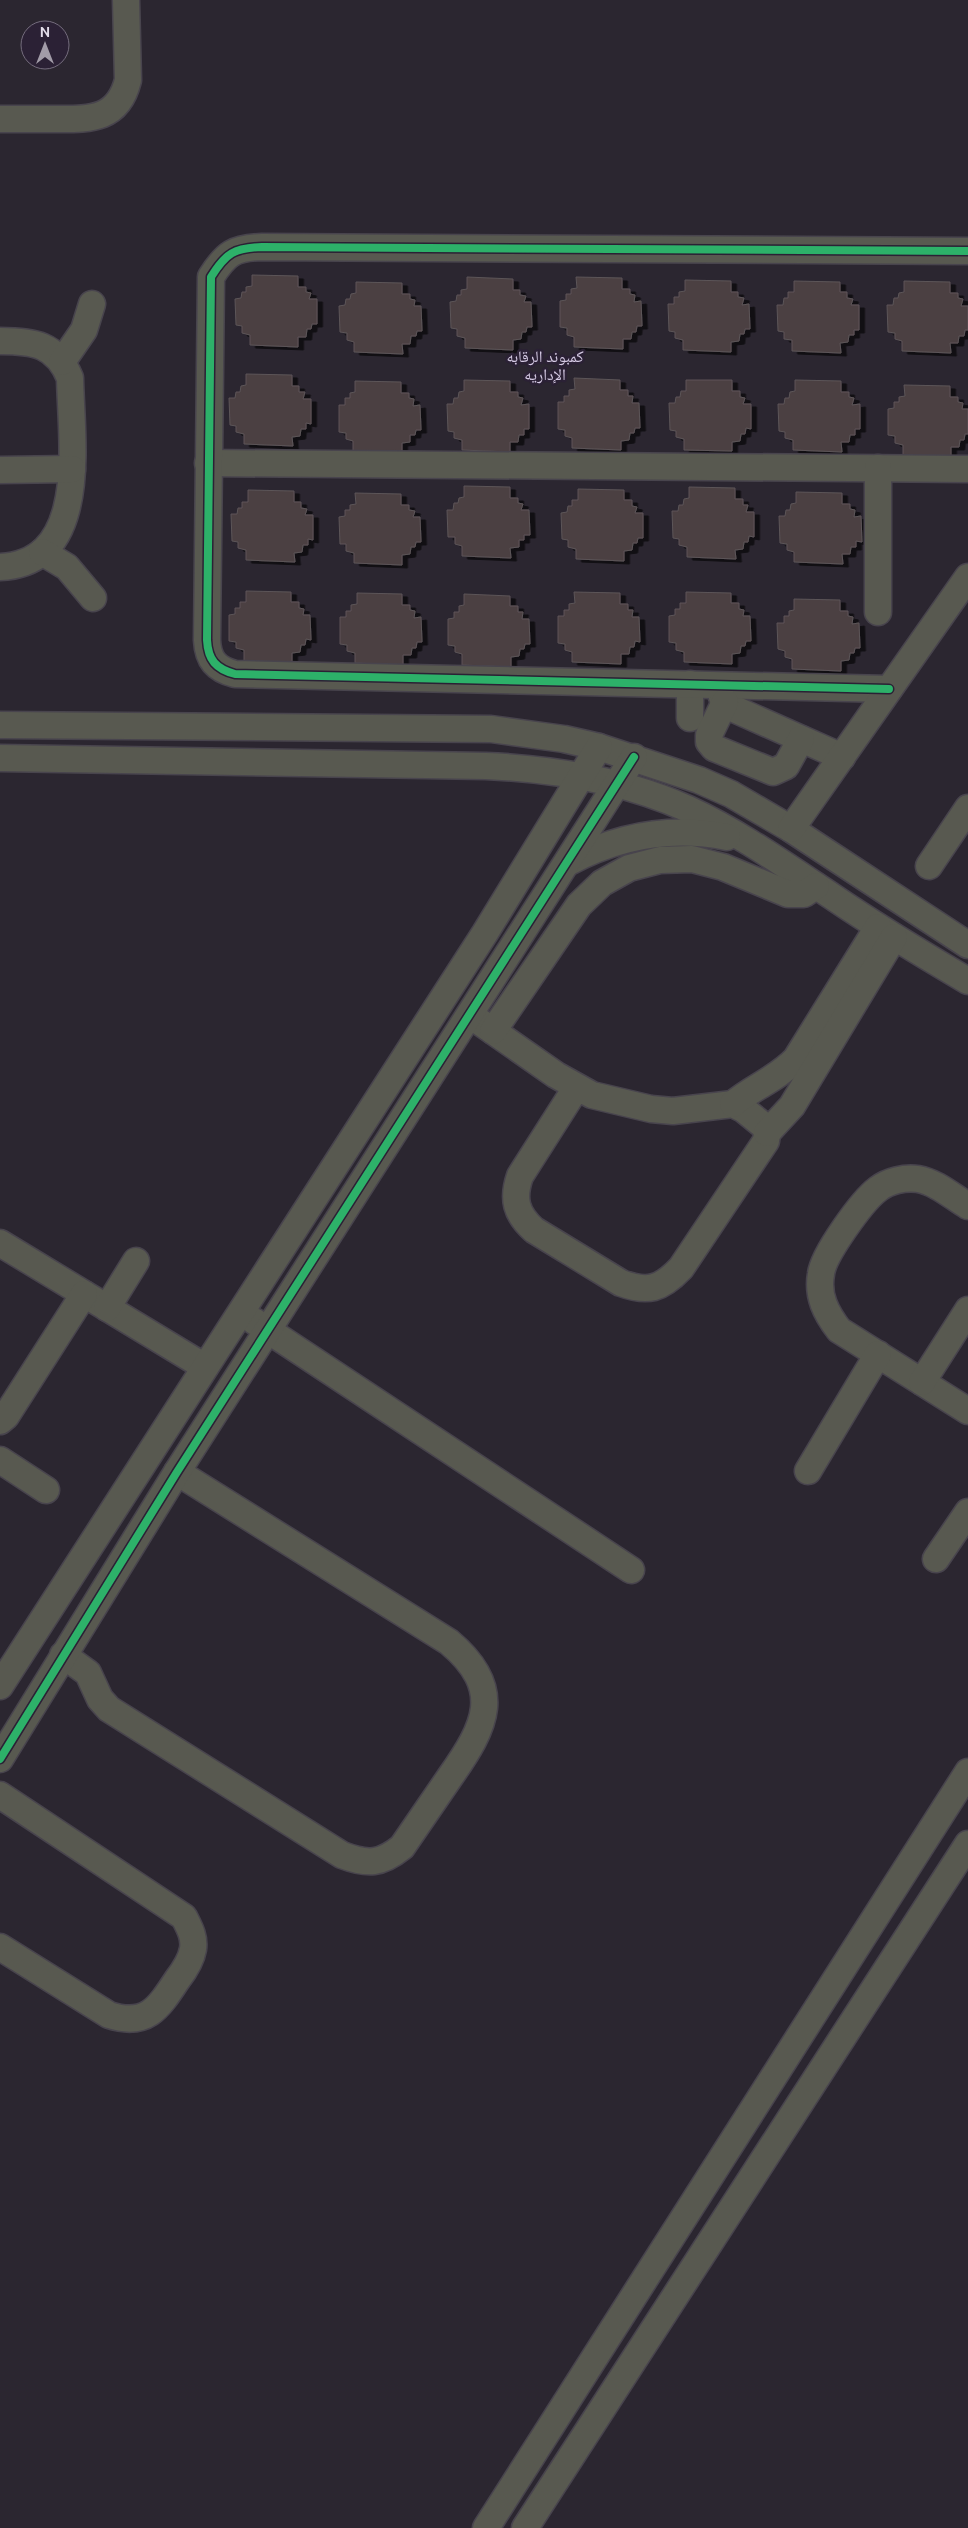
<svg xmlns="http://www.w3.org/2000/svg" width="968" height="2528" viewBox="0 0 968 2528" font-family="Ubuntu,'Noto Naskh Arabic',sans-serif">
<defs>
<filter id="shadow"><feDropShadow dx="5.5" dy="3" stdDeviation="0" flood-color="#0009"/></filter>
</defs>
<rect width="100%" height="100%" fill="#2b2630"/>
<g fill="#4c4042" stroke="#5c5558" filter="url(#shadow)">
<path d="M252 275 298 276V287H306V292L311 293 309 299H317V324H312L311 329H307L306 337H298V347L250 345V335L242 333V326L236 325 235 299 241 298 242 292H246V287L252 286Z"/>
<path d="M467 277 513 279V290H520V295L526 296 524 302H531L532 327H527L526 332H522L521 339 513 340V350L465 348V338L457 336V329L451 328 450 302 456 301 457 295H461V290L467 289Z"/>
<path d="M576 277 622 278V289H630V294L635 295 634 302 641 301 642 326H637L636 332H632L631 339H623V349L574 347V337L567 335V328L560 327V301L566 300V294H571V289L577 288Z"/>
<path d="M685 280 731 281V292H738V297L744 298 742 305 749 304 750 329H745L744 334H740L739 341 731 342V352L683 350V340L675 338V332L669 331 668 304H674V297H679V292L685 291Z"/>
<path d="M794 281 840 282V292H847V298L853 299 851 305H859V330H854V335H849L848 342 840 343 841 353 792 351V340L784 339V332L778 331 777 305H783L784 298H788V292H794Z"/>
<path d="M904 281 950 282V293H958V298L963 299 961 306H968V330H965L964 336H959L958 343H950L951 353 902 351V341L895 339V333L888 332 887 305H893L894 298H898L899 293 904 292Z"/>
<path d="M356 282 402 283V294H410V299L415 300 414 306H421L422 331H417L416 336H411L410 344H402L403 354 354 352V342L347 340V333L340 332 339 306 345 305 346 299H350L351 294 356 293Z"/>
<path d="M246 374 292 375V386H299V392H305L303 399H311V424L306 423V429H301L300 436 292 437 293 446 244 444V434L236 432V426L230 425 229 398H235L236 392H240L241 386 246 385Z"/>
<path d="M574 378 620 380V390H628V396H633L632 403H639L640 428H635L634 433H630L629 440 621 441V450L572 448V438L565 436V430L558 429V402H564V396H569V390L575 389Z"/>
<path d="M464 380 510 381V392H518V397L523 398 521 405 529 404V429H524V435H519L518 442H510V452L462 450V440L454 438V432L448 431 447 404H453L454 398H458L459 392 464 391Z"/>
<path d="M686 380H732V391H740V397L745 398 743 404H751V429L746 428 745 434H741L740 441 732 442V451L684 450V439L676 437V431L670 430 669 403H675L676 397H680L681 391H686Z"/>
<path d="M795 380 841 381V392H849V397L854 398 852 405 860 404V429H855V435H850L849 442H841L842 452 793 450V440L785 438V432L779 431 778 404H784L785 398H789L790 392 795 391Z"/>
<path d="M355 381 401 382V393H409V398L414 399 413 406 420 405 421 430H416L415 435H410V442L402 443V453L353 451V441L346 439V433L339 432V405H345V398H350V393L355 392Z"/>
<path d="M904 385 950 386V397H958V402L963 403 962 409H968V434H965L964 440H960L959 447H951V457L903 455V445L895 443V436L888 435V409L894 408V402H899V397L905 396Z"/>
<path d="M464 486 510 487V498H518V503L523 504 521 510H529L530 535H524V540H519V547L510 548 511 558 462 556V546L455 544V537H448L447 510H453L454 503H458L459 498 464 497Z"/>
<path d="M689 487 735 488V499H743V505H748L746 512H754V537L749 536 748 542H744L743 549 735 550 736 559 687 557V547L679 545V539L673 538 672 511H678L679 505H683L684 499 689 498Z"/>
<path d="M578 489 624 490V500H632V506L637 507 635 513H643V538H638L637 543H633L632 550 624 551V561L576 559V549L568 547V540L562 539 561 513 567 512 568 506H572V500H578Z"/>
<path d="M248 490 294 491V502H301V508L307 509 305 515H313V540L308 539V545H303L302 552 294 553 295 562 246 560V550L238 548V542L232 541 231 514H237L238 508H242V502H248Z"/>
<path d="M796 492 842 493V504H850V509L855 510 854 517 861 516 862 542 856 541V547H851L850 554H842L843 564 794 562V552L787 550V544L780 543 779 516H785L786 510H790L791 504 796 503Z"/>
<path d="M355 493 401 494V505H409V510L415 511 413 517H420L421 542H416L415 547H411L410 554 402 555V565L354 563V553L346 551V544H340L339 517 345 516V510H350V505L356 504Z"/>
<path d="M246 591 291 592V602H299V608L304 609 303 615H310L311 640 306 639 305 645H301L300 652 292 653V662L244 661V650L236 648V642L229 641V615L235 614V608H240V602H246Z"/>
<path d="M574 592 620 593V604H628V610H633L632 617H639L640 642 635 641 634 647H630L629 654H621V664L572 662V652L565 650V644L558 643V616H564V610H569V604L575 603Z"/>
<path d="M686 592 731 593V603H739V609L744 610 743 616H750L751 641H746L745 646H741L740 653 732 654V664L684 662V652L676 650V643L669 642V616L675 615V609H680V603H686Z"/>
<path d="M357 593 402 594V605H410V610L415 611 414 618 421 617 422 642H417L416 648H412L411 655H403V665L355 663V653L347 651V645L340 644V617H346V611H351V605L357 604Z"/>
<path d="M464 594 510 596V606H518V612H523L522 619H529L530 644H525L524 649H520L519 656 511 657V667L462 665V654L455 652V646L448 645V619L454 618V612H459V606L464 605Z"/>
<path d="M794 599 840 600V611H848V616L853 617 852 624 859 623 860 648H855L854 653H850L849 660 841 661V671L792 669V659L785 657V651L778 649 777 623H784V616H789V611L794 610Z"/>
</g>
<g fill="none" stroke-linecap="round" stroke-linejoin="round">
<defs>
<g id="minor">
<path d="M0 119C18 119 36 119 54 119 89 119 118 121 128 80L126 0"/>
<path d="M0 341C34 341 56 344 70 378 71 440 91 563 0 567"/>
<path d="M62 362 84 330 92 304"/>
<path d="M208 463 968 469"/>
<path d="M878 468V612"/>
<path d="M0 470 72 469"/>
<path d="M42 552 67 567 93 598"/>
<path d="M690 684V718"/>
<path d="M719 686 722 697 732 708 842 757"/>
<path d="M889 689 235 674C216 669 208 660 207 640L211 277C226 253 234 248 262 247L968 251"/>
<path d="M725 702 709 735V742L714 748 773 772 786 766 801 739"/>
<path d="M0 725 491 729 564 739 599 747 699 780 731 794 791 829 968 945"/>
<path d="M0 758 486 766C556 769 624 780 688 809 740 833 786 866 833 897 877 927 922 954 968 981"/>
<path d="M791 829 968 577"/>
<path d="M569 862C620 835 671 826 727 837"/>
<path d="M929 866 968 808"/>
<path d="M470 1015 556 1075 592 1095 651 1109 673 1111 733 1104 743 1109 764 1126 767 1133 766 1141 681 1268C661 1289 648 1293 621 1283L534 1230C516 1214 512 1199 520 1176L576 1088"/>
<path d="M493 1031 579 905 602 883 629 868 660 860 692 859 723 867 788 894H804L816 886"/>
<path d="M733 1104C753 1087 777 1079 796 1059L878 927"/>
<path d="M767 1133 792 1106 894 937"/>
<path d="M968 1206C953 1197 936 1182 918 1179 905 1177 888 1181 878 1189 862 1201 823 1255 821 1274 817 1296 826 1313 839 1330L968 1411"/>
<path d="M0 1243 205 1367"/>
<path d="M107 1308 136 1261"/>
<path d="M254 1321 631 1570"/>
<path d="M922 1382 968 1310"/>
<path d="M0 1421 6 1416 84 1294"/>
<path d="M0 1460 46 1490"/>
<path d="M808 1471 878 1354"/>
<path d="M936 1559 968 1512"/>
<path d="M63 1655 88 1673 100 1699 109 1709 342 1855C368 1865 381 1864 402 1847 418 1824 434 1800 450 1777 486 1726 505 1689 449 1642L177 1472"/>
<path d="M0 1686 485 933 599 747"/>
<path d="M0 1759 177 1472 634 757"/>
<path d="M0 1795 184 1917C189 1927 195 1937 193 1949 191 1961 184 1971 177 1980 158 2009 146 2027 109 2015L0 1947"/>
<path d="M486 2528 968 1772"/>
<path d="M525 2528 968 1844"/>
</g>
</defs>
<use href="#minor" stroke="#48444d" stroke-width="29"/>
<use href="#minor" stroke="#585950" stroke-width="26"/>
<defs>
<g id="cycleway">
<path d="M889 689 235 674C216 669 208 660 207 640L211 277C226 253 234 248 262 247L968 251"/>
<path d="M0 1759 177 1472 634 757"/>
</g>
</defs>
<use href="#cycleway" stroke="#2b2135" stroke-width="11"/>
<use href="#cycleway" stroke="#2db169" stroke-width="8"/>
</g>
<g text-anchor="middle" stroke-width="5" stroke-linejoin="round" paint-order="stroke">
<g font-size="16" fill="#d5cae4" stroke="#2b2135">
<text x="545" y="362">كمبوند الرقابه<tspan x="545" dy="18">الإداريه</tspan></text>
</g>
</g>
<g transform="translate(45 45)"><circle r="24" fill="#2b2135" stroke="#746c7d"/>
<path d="M0-4L9 19L0 12L-9 19Z" fill="#a29ca8"/>
<text y="-8" font-size="14" font-weight="bold" text-anchor="middle" fill="#e2dce9">N</text>
</g>
</svg>
